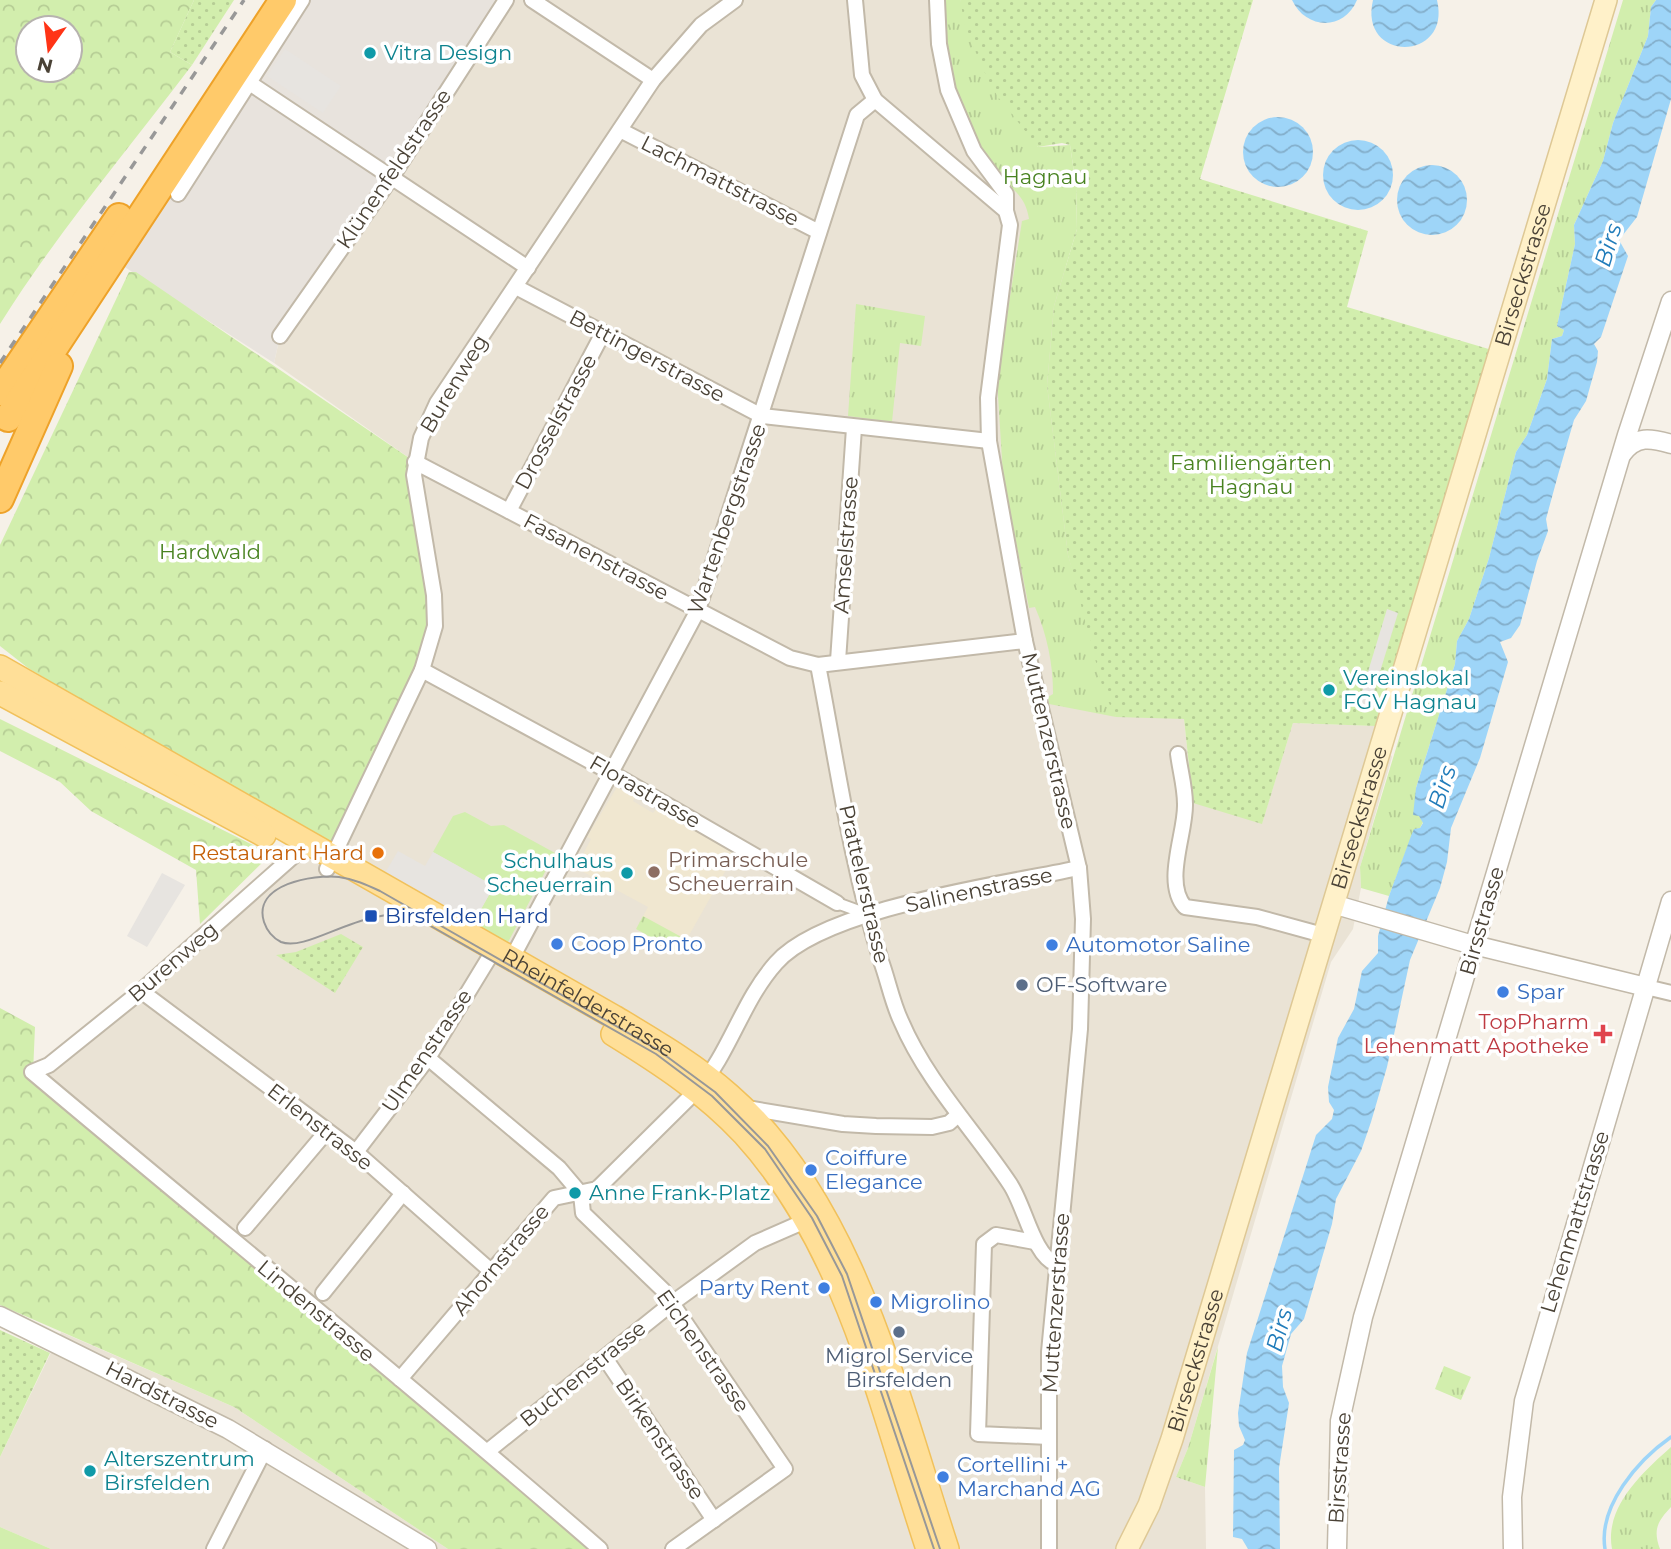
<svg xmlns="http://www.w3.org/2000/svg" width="1671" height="1549" viewBox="0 0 1671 1549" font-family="Montserrat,sans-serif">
<defs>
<pattern id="forest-crowns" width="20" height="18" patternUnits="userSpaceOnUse" patternTransform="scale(1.75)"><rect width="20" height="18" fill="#d2eead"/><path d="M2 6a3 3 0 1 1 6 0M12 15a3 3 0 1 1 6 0" fill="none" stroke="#b6cd95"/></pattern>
<pattern id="park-tufts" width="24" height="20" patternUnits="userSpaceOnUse" patternTransform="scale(1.75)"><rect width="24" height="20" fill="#d2eead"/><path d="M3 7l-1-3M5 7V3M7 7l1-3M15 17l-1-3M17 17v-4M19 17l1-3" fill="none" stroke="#b6cd95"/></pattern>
<pattern id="garden-dots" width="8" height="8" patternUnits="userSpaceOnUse" patternTransform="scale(1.75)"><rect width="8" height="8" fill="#d2eead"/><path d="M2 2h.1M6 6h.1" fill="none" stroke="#b6cd95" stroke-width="1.8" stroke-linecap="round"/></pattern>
<pattern id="water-waves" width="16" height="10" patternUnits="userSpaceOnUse" patternTransform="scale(1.75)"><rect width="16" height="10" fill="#9ed5f8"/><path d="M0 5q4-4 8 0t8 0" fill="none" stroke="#83aeca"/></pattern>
</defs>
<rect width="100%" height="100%" fill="#f6f1e8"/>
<g fill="#eae3d5">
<path d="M506 0H960L1032 138 1184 719 1193 802 1262 823 1293 723 1375 726 1392 757 1360 867 1361 888 1353 929 1331 962 1188 1448 1176 1477 1205 1487 1206 1549H600L33 1072 298 852 327 869 415 462 274 363 280 336Z"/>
<path d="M61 1332 234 1407 448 1549H51L0 1527V1457Z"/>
</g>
<path fill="#e8e3dd" d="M297 0H506L280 336 274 363 120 264Z"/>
<path fill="#f0e7d0" d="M617 787 636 795 633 801 653 813 657 808 735 854 679 953 636 929 648 907 576 868 591 839 587 837Z"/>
<g fill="#d2eead">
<path d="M465 812 491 826 504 825 555 853 505 948 471 927 494 886 433 852 453 816Z"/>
<path d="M0 1527 51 1549H0Z"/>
</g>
<g fill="url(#forest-crowns)" fill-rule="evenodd">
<path d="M0 0H194L170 52 192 65C127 151 57 233 0 324ZM28 28H70V70H28Z"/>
<path d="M129 272H136L415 462 435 626 337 853 28 668 0 646V545Z"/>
<path d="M0 719 271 854 200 924 196 870 91 811 60 782 0 751Z"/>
<path d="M0 1008 35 1027 33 1073 600 1549H448L234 1407 0 1305Z"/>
</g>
<g fill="url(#park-tufts)">
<path d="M942 0H960L1038 147 1070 145 1076 186 1077 229 1054 306 1047 385 1068 555 1116 717 1049 704 1048 697 1053 694C1053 663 1047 635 1035 607L1029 608 1003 476 997 379 1022 221 1029 219C1025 192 1009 189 993 169 957 121 944 59 942 0Z"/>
<path d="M1623 0H1656L1651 7 1648 36 1613 123 1603 161 1574 225 1575 244 1557 326 1564 330 1562 336 1552 339 1547 379 1527 435 1516 452 1489 558 1469 619 1457 641 1455 664 1416 788 1419 816 1423 822 1420 828 1414 830 1389 896 1361 888 1360 867Z"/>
<path d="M856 304 925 316 921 346 900 343 892 422 848 416Z"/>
<path d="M643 916 687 940 679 953 636 929Z"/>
<path d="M1218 1347 1205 1487 1176 1477 1188 1448Z"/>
<path d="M1444 1366 1471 1377 1461 1400 1435 1389Z"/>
<path d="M1671 1447V1507C1657 1522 1653 1530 1660 1549H1612C1604 1507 1643 1472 1671 1447Z"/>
</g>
<g fill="url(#garden-dots)">
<path d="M194 0H234L192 65 170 52Z"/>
<path d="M960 0H1253L1200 179 1368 231 1347 307 1492 350 1375 726 1293 723 1262 824 1193 803 1184 719 1116 717 1104 693 1068 555 1047 385 1054 306 1077 229 1076 186 1070 145 1062 143 1038 147 998 97 988 80 966 30Z"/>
<path d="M341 934 363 947 335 993 276 955 296 952Z"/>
<path d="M0 1330 50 1353 0 1457Z"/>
</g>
<g fill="#e7e4e0">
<path d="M285 49 341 86 323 113 267 76Z"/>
<path d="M1387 609 1398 613 1368 711 1357 708Z"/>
<path d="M398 851 425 866 433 852 494 886 471 927 382 878Z"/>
<path d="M162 873 185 885 147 947 127 936Z"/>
</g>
<g fill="url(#water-waves)">
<path d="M1292 0H1357C1344 31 1306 30 1292 0Z"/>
<path d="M1373 0H1437C1452 62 1358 63 1373 0Z"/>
<path d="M1656 0H1671V99L1637 217 1619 240 1628 256 1601 337 1594 344 1598 351 1597 362 1586 401 1574 420 1558 475 1546 519 1548 531 1537 561 1520 625 1511 638 1500 642 1508 662 1480 758 1451 828 1447 862 1440 888 1410 960 1387 1067 1371 1122 1361 1151 1336 1199 1332 1224 1304 1319 1291 1334 1282 1366 1283 1387 1289 1403 1279 1468 1280 1549H1248L1242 1539 1233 1537 1234 1450 1243 1445 1245 1440 1239 1426 1238 1413 1247 1353 1316 1135 1332 1119 1334 1110 1329 1102 1328 1087 1338 1038 1354 1009 1362 971 1378 953V936L1389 896 1411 836 1414 829 1420 828 1423 823 1419 816 1413 815 1416 788 1455 664 1457 641 1469 619 1489 558 1516 452 1527 435 1547 379 1552 339 1562 336 1564 330 1557 326 1575 244 1574 225 1603 161 1613 123 1648 36 1651 7Z"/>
<circle cx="1278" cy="152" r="35"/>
<circle cx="1358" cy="175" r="35"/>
<circle cx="1432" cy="200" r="35"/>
</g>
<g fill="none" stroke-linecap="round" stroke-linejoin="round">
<path stroke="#9ed5f8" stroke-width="3.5" d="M1605 1549C1598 1506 1638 1460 1671 1437"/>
<defs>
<path id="pedestrian" d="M837 903 867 914"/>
<g id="minor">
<path d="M532 0 653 80"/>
<path d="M855 0 862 75 875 100 1006 211 1010 225 988 398 989 441 1025 641 1079 868 1083 919 1080 1029 1049 1352V1549"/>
<path d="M937 0 939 44 948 90 974 151 1006 194V211"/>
<path d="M248 82 528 268"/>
<path d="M620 130 819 232"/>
<path d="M178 194 302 0"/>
<path d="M516 287 762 416 989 441"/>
<path d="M280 336 391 178 506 0"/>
<path d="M415 462 790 658 818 665 1025 641"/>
<path d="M509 511 603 333"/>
<path d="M838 661 854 428"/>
<path d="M818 665C837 763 851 865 881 961 888 980 892 1002 901 1021 927 1082 974 1130 1010 1184 1025 1206 1033 1255 1056 1264"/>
<path d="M422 670 610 772 837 903"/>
<path d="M1178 754C1180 770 1185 787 1185 804 1186 833 1163 882 1185 907L1257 917 1323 935"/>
<path d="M305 840 298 852 141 991 49 1065 32 1072C222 1232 414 1387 600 1549"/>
<path d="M327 869 422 670 435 626 434 595 414 475 421 438 437 403 653 80 701 25 735 0"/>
<path d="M512 958 698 610 857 115 875 100"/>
<path d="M1646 987 1671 993"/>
<path d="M141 991 356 1152 492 1272"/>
<path d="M428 1058 559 1168 581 1194 583 1213 663 1290 785 1469 673 1549"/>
<path d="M741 1107 843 1124 876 1126 932 1127 949 1123 958 1115"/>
<path d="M356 1152 428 1058 495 948"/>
<path d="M245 1228 327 1131"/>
<path d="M1035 1242 996 1235 984 1244 978 1434 1049 1437"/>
<path d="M323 1293 403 1193"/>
<path d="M605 1358 714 1520"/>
<path d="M400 1379 554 1198 597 1189 697 1090C730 1053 742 1001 776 963 824 908 1004 884 1079 868"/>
<path d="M488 1451 671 1304 755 1243 812 1218"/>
<path d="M214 1549 265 1449"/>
</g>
<g id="tertiary">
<path d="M1622 454C1636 435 1651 438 1671 444"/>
<path d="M1333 904 1466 943 1646 987"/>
<path d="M0 1316 228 1429 427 1549"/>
<path d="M1337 1549 1340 1421 1363 1317 1627 435 1671 301"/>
<path d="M1513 1549 1512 1497 1524 1401 1671 901"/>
</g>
<g id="secondary">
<path id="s1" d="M1127 1549 1149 1505 1172 1439 1606 0"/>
</g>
<g id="primary">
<path id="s2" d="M0 667 614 1017C654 1041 694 1064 729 1095 854 1204 897 1397 947 1549"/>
<path d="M0 693 264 835"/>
<path d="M613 1034C660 1063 706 1093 744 1134 848 1248 880 1406 928 1549"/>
</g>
<g id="motorway">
<path d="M0 392 119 217"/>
<path d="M8 418 283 0"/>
<path d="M0 499 59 366"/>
</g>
</defs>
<use href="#pedestrian" stroke="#c2b9a9" stroke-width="14"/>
<use href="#minor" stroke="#c2b9a9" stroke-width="18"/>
<use href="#tertiary" stroke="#c2b9a9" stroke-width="21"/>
<use href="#secondary" stroke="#dec895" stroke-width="24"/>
<use href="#primary" stroke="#f1c15b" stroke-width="26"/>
<use href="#motorway" stroke="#eea229" stroke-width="30"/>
<use href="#pedestrian" stroke="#fff" stroke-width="10"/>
<use href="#minor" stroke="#fff" stroke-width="14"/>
<use href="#tertiary" stroke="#fff" stroke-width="18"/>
<use href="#secondary" stroke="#fff1c9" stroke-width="21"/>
<use href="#primary" stroke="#ffdf98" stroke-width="23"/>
<use href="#motorway" stroke="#ffca6a" stroke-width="26"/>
<path stroke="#989898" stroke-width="2" d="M934 1549 842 1276 812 1218 765 1149 712 1096 656 1054 415 917C365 903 309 953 281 942 273 938 267 931 264 922 252 884 314 874 339 877 354 879 367 885 380 891L658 1050 715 1092 768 1146 817 1216 847 1274 940 1549"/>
<path stroke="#989898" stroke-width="3.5" stroke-dasharray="9 9" stroke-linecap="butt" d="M0 363 244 0"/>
</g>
<g fill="#0f9aa8" stroke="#fff" stroke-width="2.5">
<circle cx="370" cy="53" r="7"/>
<circle cx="1329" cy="690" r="7"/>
<circle cx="627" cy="873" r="7"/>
<circle cx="575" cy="1193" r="7"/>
<circle cx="90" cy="1471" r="7"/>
</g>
<circle fill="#e8710a" stroke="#fff" stroke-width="2.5" cx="378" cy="853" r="7"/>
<circle fill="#8d6e63" stroke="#fff" stroke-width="2.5" cx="654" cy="872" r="7"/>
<rect fill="#1a4fb4" stroke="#fff" stroke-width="2.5" x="364" y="909" width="14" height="14" rx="3.5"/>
<g fill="#3f7fe0" stroke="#fff" stroke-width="2.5">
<circle cx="557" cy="944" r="7"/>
<circle cx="1052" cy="945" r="7"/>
<circle cx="1503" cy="992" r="7"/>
<circle cx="811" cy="1170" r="7"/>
<circle cx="824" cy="1288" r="7"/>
<circle cx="876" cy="1302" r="7"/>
<circle cx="943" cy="1477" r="7"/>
</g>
<g fill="#5c6f8a" stroke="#fff" stroke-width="2.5">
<circle cx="1022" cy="985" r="7"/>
<circle cx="899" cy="1332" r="7"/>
</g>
<path fill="#e0444e" stroke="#fff" stroke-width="2.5" d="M1599.5 1023.5h7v7h7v7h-7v7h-7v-7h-7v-7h7z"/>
<g text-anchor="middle" stroke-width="7" stroke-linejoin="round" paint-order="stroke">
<g font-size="21" fill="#0d838f" stroke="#fff" text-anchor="start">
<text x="384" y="60">Vitra Design</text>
<text x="1343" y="685">Vereinslokal<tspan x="1343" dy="24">FGV Hagnau</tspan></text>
<text x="613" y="868" text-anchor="end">Schulhaus<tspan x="613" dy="24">Scheuerrain</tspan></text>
<text x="589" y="1200">Anne Frank-Platz</text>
<text x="104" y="1466">Alterszentrum<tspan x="104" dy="24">Birsfelden</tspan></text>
</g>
<g font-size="21" fill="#4a4236" stroke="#fff">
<text transform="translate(394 169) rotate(-56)" y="7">Klünenfeldstrasse</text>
<text transform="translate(720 181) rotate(27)" y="7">Lachmattstrasse</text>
<text dy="7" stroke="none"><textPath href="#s1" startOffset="1335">Birseckstrasse</textPath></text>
<text transform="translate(647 356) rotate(28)" y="7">Bettingerstrasse</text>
<text transform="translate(454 384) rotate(-59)" y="7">Burenweg</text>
<text transform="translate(556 422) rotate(-62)" y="7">Drosselstrasse</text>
<text transform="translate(727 519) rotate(-71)" y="7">Wartenbergstrasse</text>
<text transform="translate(846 545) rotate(-86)" y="7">Amselstrasse</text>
<text transform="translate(596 557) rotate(28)" y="7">Fasanenstrasse</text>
<text transform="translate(1049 741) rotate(77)" y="7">Muttenzerstrasse</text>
<text transform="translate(645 792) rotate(30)" y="7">Florastrasse</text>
<text dy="7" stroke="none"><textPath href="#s1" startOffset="768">Birseckstrasse</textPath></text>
<text transform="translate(864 884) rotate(77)" y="7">Prattelerstrasse</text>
<text transform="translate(979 890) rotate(-12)" y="7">Salinenstrasse</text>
<text transform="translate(1482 921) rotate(-74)" y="7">Birsstrasse</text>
<text transform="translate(173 962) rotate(-41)" y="7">Burenweg</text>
<text dy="7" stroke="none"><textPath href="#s2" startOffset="677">Rheinfelderstrasse</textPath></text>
<text transform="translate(427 1051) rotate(-56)" y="7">Ulmenstrasse</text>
<text transform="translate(320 1127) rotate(38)" y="7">Erlenstrasse</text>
<text transform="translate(1575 1222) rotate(-73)" y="7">Lehenmattstrasse</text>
<text transform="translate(501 1260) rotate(-50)" y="7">Ahornstrasse</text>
<text transform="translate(1056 1303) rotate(-86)" y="7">Muttenzerstrasse</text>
<text transform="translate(316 1311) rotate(40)" y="7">Lindenstrasse</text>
<text transform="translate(703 1351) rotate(55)" y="7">Eichenstrasse</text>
<text dy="7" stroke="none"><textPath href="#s1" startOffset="201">Birseckstrasse</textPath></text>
<text transform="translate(583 1374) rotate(-39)" y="7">Buchenstrasse</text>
<text transform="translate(162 1395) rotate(27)" y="7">Hardstrasse</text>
<text transform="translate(660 1439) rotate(56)" y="7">Birkenstrasse</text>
<text transform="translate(1340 1468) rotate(-86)" y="7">Birsstrasse</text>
</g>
<g font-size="21" fill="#498321" stroke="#fff">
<text x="1045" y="184">Hagnau</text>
<text x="1251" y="470">Familiengärten<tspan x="1251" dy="24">Hagnau</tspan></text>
<text x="210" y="559">Hardwald</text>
</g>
<g font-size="21" fill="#c56008" stroke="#fff" text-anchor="end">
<text x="364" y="860">Restaurant Hard</text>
</g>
<g font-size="21" fill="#785e54" stroke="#fff" text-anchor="start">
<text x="668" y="867">Primarschule<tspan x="668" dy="24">Scheuerrain</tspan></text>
</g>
<g font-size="21" fill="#164399" stroke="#fff" text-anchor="start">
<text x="385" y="923">Birsfelden Hard</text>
</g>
<g font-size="21" fill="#366cbe" stroke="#fff" text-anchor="start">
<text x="571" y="951">Coop Pronto</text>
<text x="1066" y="952">Automotor Saline</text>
<text x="1517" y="999">Spar</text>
<text x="825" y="1165">Coiffure<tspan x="825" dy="24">Elegance</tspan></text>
<text x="810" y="1295" text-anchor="end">Party Rent</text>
<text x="890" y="1309">Migrolino</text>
<text x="957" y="1472">Cortellini +<tspan x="957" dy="24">Marchand AG</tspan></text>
</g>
<g font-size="21" fill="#4e5e75" stroke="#fff" text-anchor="start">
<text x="1036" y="992">OF-Software</text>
<text x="899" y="1363" text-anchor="middle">Migrol Service<tspan x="899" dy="24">Birsfelden</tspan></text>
</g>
<g font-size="21" fill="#be3a42" stroke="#fff" text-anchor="end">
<text x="1589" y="1029">TopPharm<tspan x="1589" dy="24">Lehenmatt Apotheke</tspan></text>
</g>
<g font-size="23" font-style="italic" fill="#217cba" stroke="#fff">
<text transform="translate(1608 245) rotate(-73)" y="8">Birs</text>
<text transform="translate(1442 787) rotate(-72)" y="8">Birs</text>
<text transform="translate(1279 1330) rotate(-75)" y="8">Birs</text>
</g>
</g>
<g transform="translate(49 49) rotate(194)"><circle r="33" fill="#ffffff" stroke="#b7b3af" stroke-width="2"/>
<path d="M0-5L12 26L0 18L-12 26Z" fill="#ff3416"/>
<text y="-10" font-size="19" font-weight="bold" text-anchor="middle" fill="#4a4236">N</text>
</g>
</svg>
